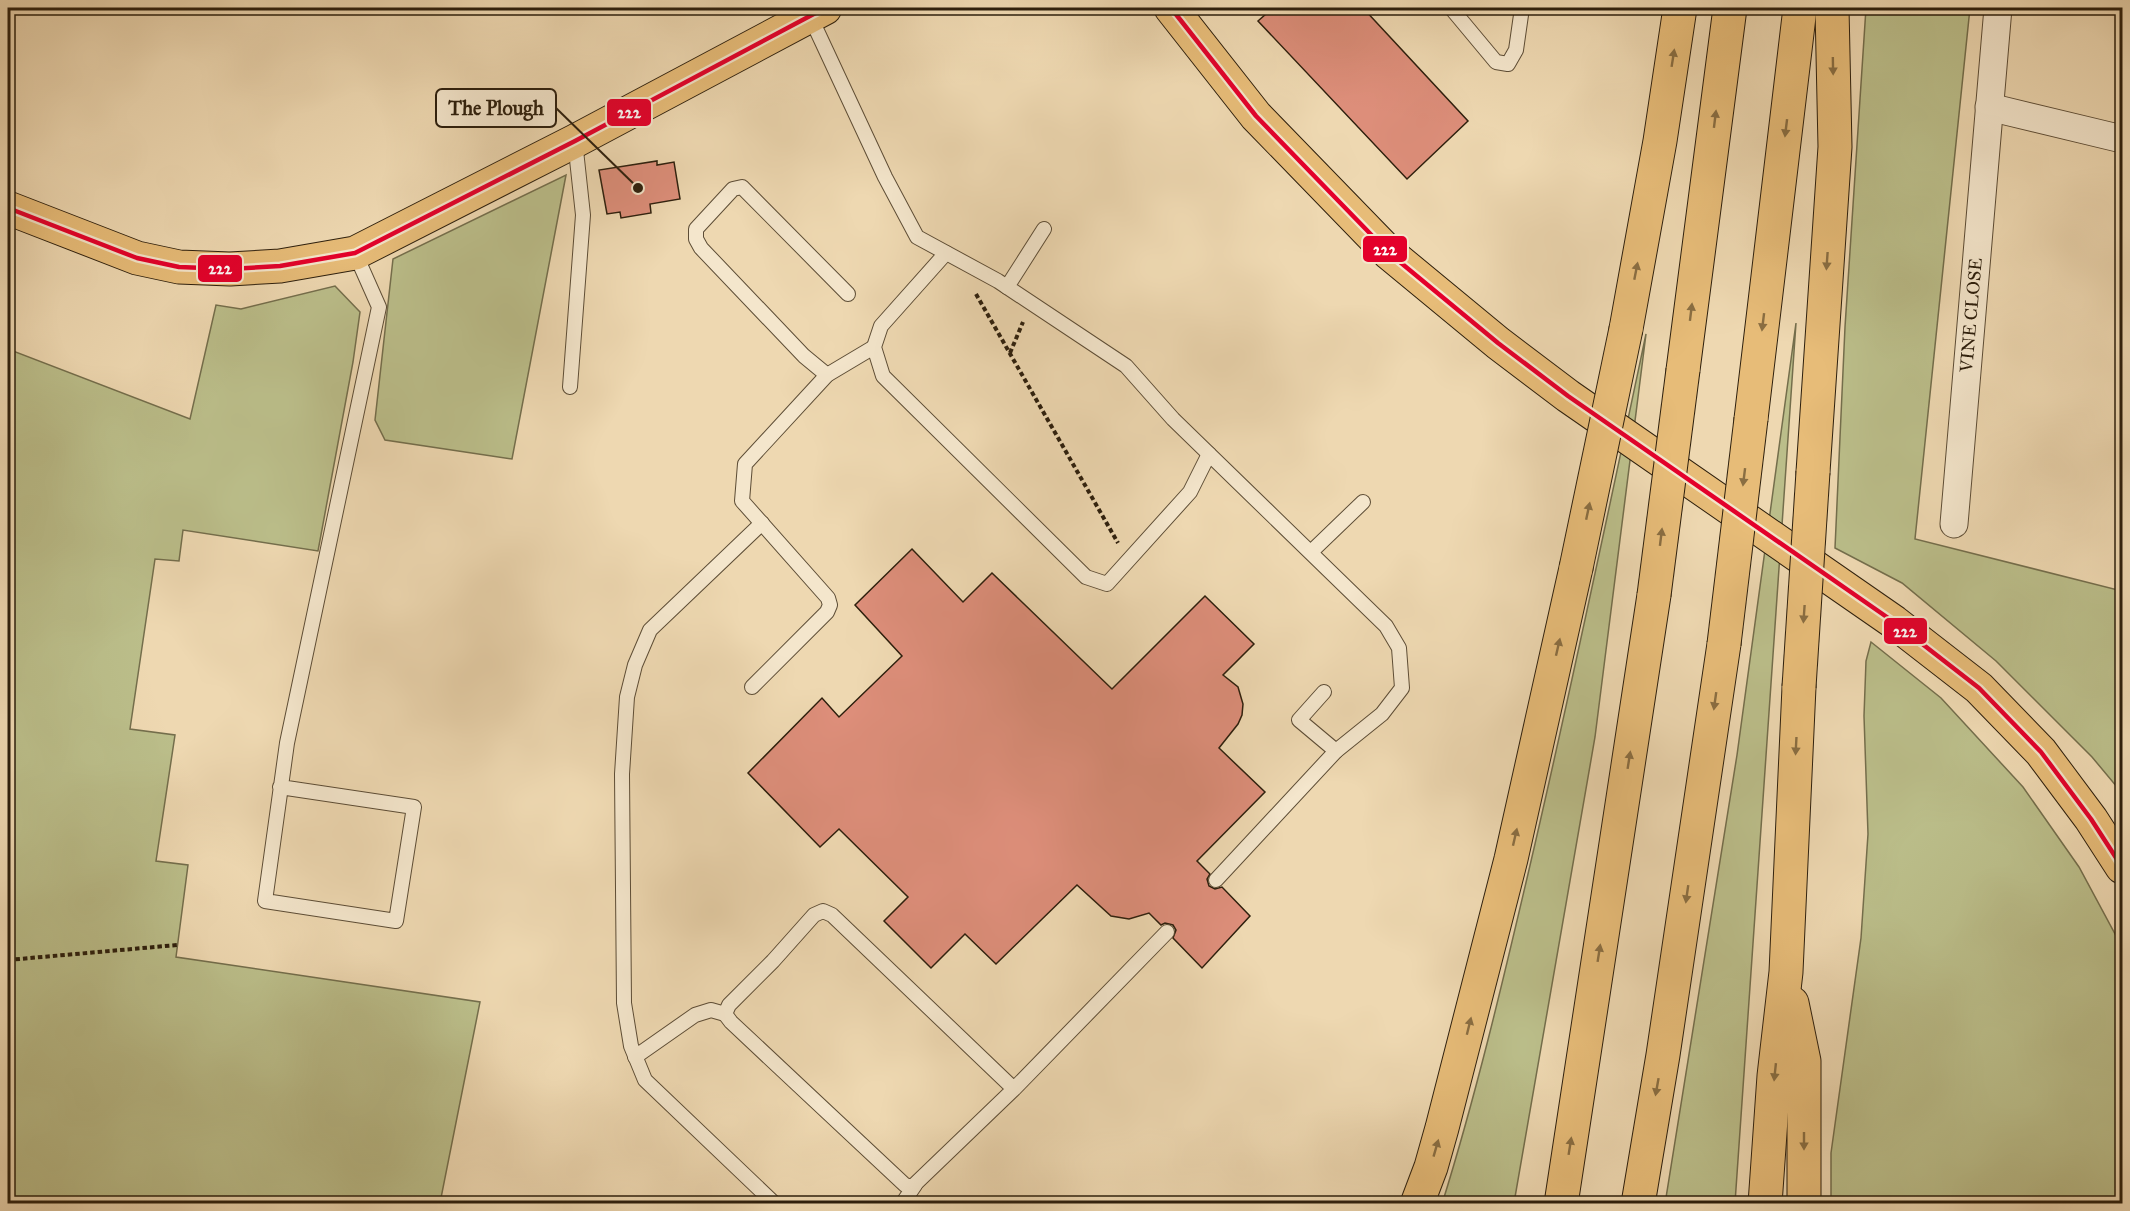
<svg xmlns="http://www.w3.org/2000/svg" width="2130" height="1211" viewBox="0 0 2130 1211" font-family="'IM FELL Great Primer',serif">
<rect width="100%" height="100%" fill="#eed8b1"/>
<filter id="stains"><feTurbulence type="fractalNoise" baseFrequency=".00333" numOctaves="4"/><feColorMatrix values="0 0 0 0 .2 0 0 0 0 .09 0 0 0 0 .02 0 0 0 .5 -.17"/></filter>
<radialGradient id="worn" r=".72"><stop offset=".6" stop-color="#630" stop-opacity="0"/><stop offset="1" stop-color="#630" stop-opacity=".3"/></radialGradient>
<g fill="#bbbe8a" stroke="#746e4c" stroke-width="1.5">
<path d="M1866 8H1970L1915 539 2122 591V793L2092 757 1996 661 1902 583 1835 548 1845 327Z"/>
<path d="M566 175 512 459 385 440 375 420 393 259Z"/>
<path d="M335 286 360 312 353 362 318 551 183 530 179 561 155 559 130 729 175 735 156 861 188 865 176 957 480 1002 440 1203H8V349L190 419 216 305 241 309Z"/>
<path d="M1796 323 1735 1203 1665 1204 1737 755Z"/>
<path d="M1646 334 1595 737 1514 1203 1442 1204C1476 1095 1502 985 1528 874 1570 695 1608 514 1646 334Z"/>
<path d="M1871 642 1941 698 2023 787 2079 867 2122 947V1203H1831V1153L1861 938 1868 834 1864 716 1866 661Z"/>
</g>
<g fill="#dd8e7a" stroke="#2d1f0d" stroke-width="1.5">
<path d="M1273 8H1363L1468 121 1407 179 1258 21Z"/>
<path d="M657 161V165L674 162 680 199 650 204 651 213 621 218 620 212 607 214 599 170Z"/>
<path d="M912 549 963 602 992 573 1112 689 1205 596 1254 644 1223 675 1238 687 1243 704 1242 715 1238 724 1219 748 1265 792 1197 861 1210 874 1207 879 1209 886 1215 889 1222 887 1250 916 1202 968 1173 938 1176 930 1173 925 1165 923 1161 925 1149 913 1129 919 1111 916 1077 885 996 964 965 934 931 968 884 921 908 897 839 829 820 847 748 773 822 698 839 717 902 656 855 605Z"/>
</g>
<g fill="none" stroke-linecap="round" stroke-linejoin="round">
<defs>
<g id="service">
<path d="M1451 8 1496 62 1508 64 1516 50 1522 8"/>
<path d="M810 16 885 177 917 237 998 281 1126 366 1173 419 1386 626 1399 648 1402 688 1382 714 1336 751 1299 720 1324 692"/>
<path d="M946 253 881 326 874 347 883 376 1086 577 1107 584 1190 492 1209 454"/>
<path d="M1007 287 1044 229"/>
<path d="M827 375 804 356 701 248 696 239V229L733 189 742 187 848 294"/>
<path d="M570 387 583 215 575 141"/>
<path d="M762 523 650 630 635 665 627 697 622 774 624 1003 631 1046 645 1080 775 1204"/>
<path d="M1311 552 1363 502"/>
<path d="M752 687 827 612 830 605 828 598 742 501 745 464 827 375 874 347"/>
<path d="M280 787 414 807 396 921 265 901 287 743 379 307 355 253"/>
<path d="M1216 880 1336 751"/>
<path d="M635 1057 695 1015 711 1010 725 1014"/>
<path d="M1014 1089 832 915 823 911 814 915 773 961 729 1005 725 1014 731 1022 905 1185 912 1187 1014 1089 1167 932"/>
<path d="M902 1204 915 1185"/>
</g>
<g id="minor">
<path d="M1989 107 2122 139"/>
<path d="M1954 524 1998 8"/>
</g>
<g id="primary">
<path d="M1171 8 1256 116 1389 253 1498 343 1568 396 1894 622 1979 688 2041 752 2091 819 2122 867"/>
<path d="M8 208 137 258 179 267 230 269 280 266 355 253 575 141 825 8"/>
</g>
<g id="motorway">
<path d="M1626 329 1660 141 1680 8"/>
<path d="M1683 370 1730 8"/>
<path d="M1751 419 1800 8"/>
<path d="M1813 472 1835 147 1832 8"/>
<path d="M1792 1003 1804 1061V1204"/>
<path d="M1417 1204 1431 1167 1442 1128 1511 859 1576 568"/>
<path d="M1561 1204 1654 595"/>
<path d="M1638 1204 1663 1055 1724 644"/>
<path d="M1765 1204 1774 1076 1786 972 1799 687"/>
</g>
</defs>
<use href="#service" stroke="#5d4d36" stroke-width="16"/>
<use href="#minor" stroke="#5d4d36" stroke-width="29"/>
<use href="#primary" stroke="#2d1f0d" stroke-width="35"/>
<use href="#motorway" stroke="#2d1f0d" stroke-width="35"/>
<g stroke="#2d1f0d" stroke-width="4" stroke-dasharray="4.5 3" stroke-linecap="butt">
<path d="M976 294 1118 543"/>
<path d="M1010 353 1023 322"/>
<path d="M8 960 177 945"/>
</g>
<use href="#service" stroke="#f4e6cc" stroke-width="14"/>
<use href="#minor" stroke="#f4e6cc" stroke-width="27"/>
<use href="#primary" stroke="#e7bc78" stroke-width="33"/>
<use href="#motorway" stroke="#e7bc78" stroke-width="33"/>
<defs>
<g id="motorway-bridge">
<path d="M1576 568 1626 329"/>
<path d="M1654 595 1683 370"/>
<path d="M1724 644 1751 419"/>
<path d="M1799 687 1813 472"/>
</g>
</defs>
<use href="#motorway-bridge" stroke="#2d1f0d" stroke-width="35" stroke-linecap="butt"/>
<use href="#motorway-bridge" stroke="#e7bc78" stroke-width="33"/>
<defs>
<g id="bus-1">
<path d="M1171 8 1256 116 1389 253 1498 343 1568 396 1894 622 1979 688 2041 752 2091 819 2122 867"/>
<path d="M8 208 137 258 179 267 230 269 280 266 355 253 575 141 825 8"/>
</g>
</defs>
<use href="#bus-1" stroke="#f4e6cc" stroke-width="9"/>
<use href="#bus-1" stroke="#e4002b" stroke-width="4.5"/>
</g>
<defs><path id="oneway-solid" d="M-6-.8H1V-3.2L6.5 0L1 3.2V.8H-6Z" transform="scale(1.5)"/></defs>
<g fill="#8a6e42">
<use href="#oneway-solid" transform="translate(1673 58) rotate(-81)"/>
<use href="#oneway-solid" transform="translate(1833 66) rotate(89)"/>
<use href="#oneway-solid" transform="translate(1715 119) rotate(-83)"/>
<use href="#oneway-solid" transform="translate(1786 128) rotate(97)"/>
<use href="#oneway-solid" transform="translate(1827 261) rotate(94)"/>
<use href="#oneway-solid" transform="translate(1636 271) rotate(-79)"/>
<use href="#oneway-solid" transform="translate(1691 312) rotate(-83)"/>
<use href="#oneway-solid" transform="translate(1763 322) rotate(97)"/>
<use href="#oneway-solid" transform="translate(1744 477) rotate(97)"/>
<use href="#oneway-solid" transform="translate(1588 511) rotate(-78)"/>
<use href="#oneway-solid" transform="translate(1661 537) rotate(-83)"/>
<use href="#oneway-solid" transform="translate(1804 614) rotate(94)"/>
<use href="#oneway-solid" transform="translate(1558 647) rotate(-77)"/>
<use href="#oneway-solid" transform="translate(1715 701) rotate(98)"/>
<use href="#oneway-solid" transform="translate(1796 746) rotate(93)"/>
<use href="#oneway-solid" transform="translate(1629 760) rotate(-81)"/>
<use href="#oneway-solid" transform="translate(1515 837) rotate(-77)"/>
<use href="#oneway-solid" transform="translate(1687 894) rotate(98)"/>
<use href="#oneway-solid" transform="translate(1599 953) rotate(-81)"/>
<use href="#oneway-solid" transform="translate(1469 1026) rotate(-76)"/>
<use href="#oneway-solid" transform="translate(1775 1072) rotate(96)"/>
<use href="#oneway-solid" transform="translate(1657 1087) rotate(100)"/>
<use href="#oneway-solid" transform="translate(1804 1141) rotate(90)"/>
<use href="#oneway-solid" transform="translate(1570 1146) rotate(-81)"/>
<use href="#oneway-solid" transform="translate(1436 1148) rotate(-74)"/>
</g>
<g text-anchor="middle" stroke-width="6" stroke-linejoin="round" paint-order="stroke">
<g font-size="18" fill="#2d1f0d" stroke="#f4e6cc">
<text transform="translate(1971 315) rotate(-85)" y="6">VINE CLOSE</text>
</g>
</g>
<path fill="none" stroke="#2d1f0d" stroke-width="2" d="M638 188L556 108"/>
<circle fill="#2d1f0d" stroke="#f4e6cc" stroke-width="2" cx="638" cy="188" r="6"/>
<rect fill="#f4e6cc" stroke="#2d1f0d" stroke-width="2" x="436" y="89" width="120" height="38" rx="6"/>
<g font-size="20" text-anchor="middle" font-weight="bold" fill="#2d1f0d">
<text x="496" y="115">The Plough</text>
</g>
<g stroke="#f4e6cc" stroke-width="2">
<rect x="606" y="98" width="46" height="29" rx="6" fill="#e4002b"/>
<rect x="1362" y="235" width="46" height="28" rx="6" fill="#e4002b"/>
<rect x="197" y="254" width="46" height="29" rx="6" fill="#e4002b"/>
<rect x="1883" y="617" width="45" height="28" rx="6" fill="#e4002b"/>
</g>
<g font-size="16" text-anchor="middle" font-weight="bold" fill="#fff">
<text x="629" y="118">222</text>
<text x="1385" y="255">222</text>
<text x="220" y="274">222</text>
<text x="1905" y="637">222</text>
</g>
<rect width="2130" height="1211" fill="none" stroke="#eed8b1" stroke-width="30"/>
<rect x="9" y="9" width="2112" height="1193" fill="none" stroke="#2d1f0d" stroke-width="3"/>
<rect x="15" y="15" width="2100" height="1181" fill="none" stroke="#2d1f0d" stroke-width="1.5"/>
<rect width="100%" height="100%" filter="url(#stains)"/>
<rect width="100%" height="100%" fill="url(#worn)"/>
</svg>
